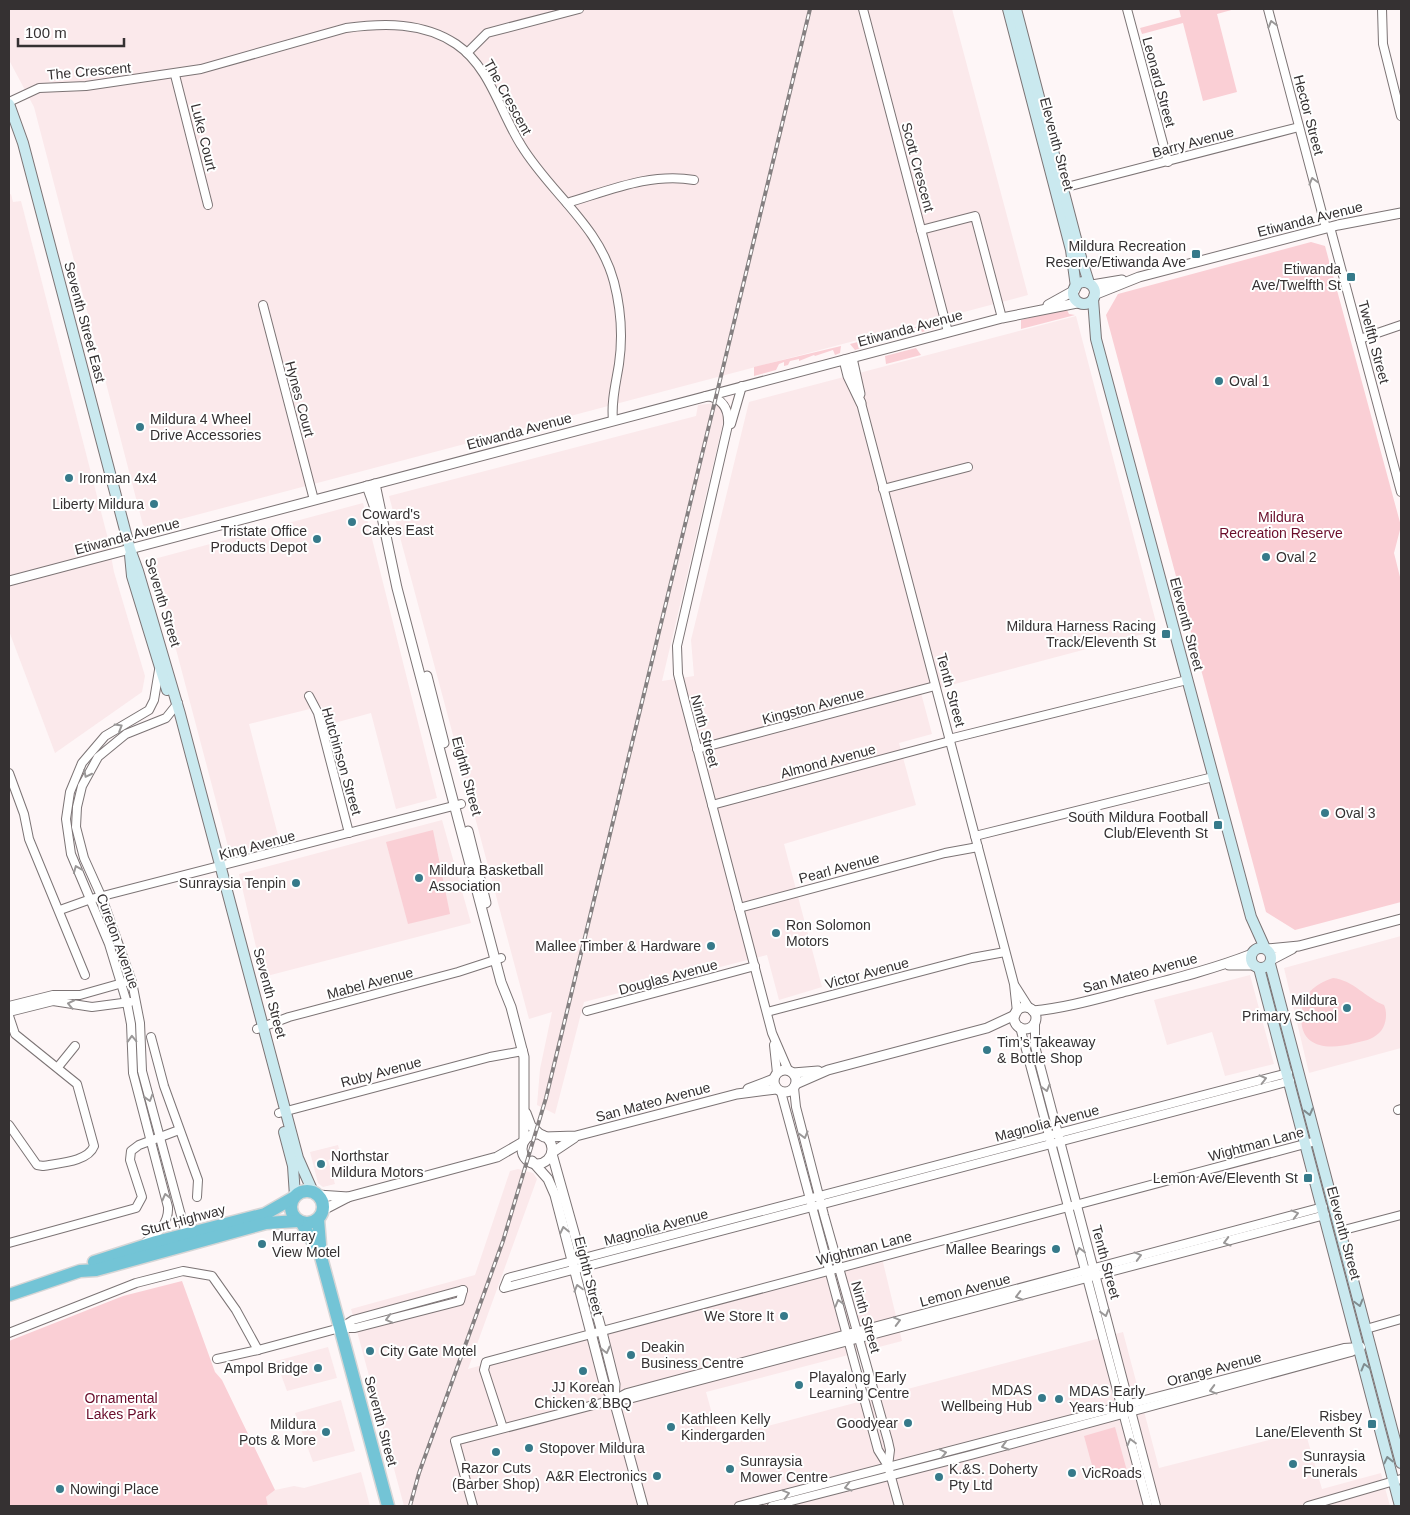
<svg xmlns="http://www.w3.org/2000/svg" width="1410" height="1515" viewBox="0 0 1410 1515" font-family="Helvetica,sans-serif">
<rect width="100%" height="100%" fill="#fef6f7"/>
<g fill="#fbe9eb">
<path d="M9 9H952L1028 295 147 528 143 525 34 107 9 60Z"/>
<path d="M11 194 13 202 21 201 107 535 114 572 145 676 142 692 55 753 9 631V195Z"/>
<path d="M1076 316 1158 630 921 693 932 734 899 743 916 805 784 844 822 987 779 1000 767 955 584 1002 555 1114 537 1105 540 1069 552 1012 529 1019 389 496 696 416 698 405 717 403 723 409 724 419 662 681 694 676 691 640 749 402Z"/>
<path d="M363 503 437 798 396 809 371 713 327 725 322 706 249 724 279 839 230 854 153 562 154 559Z"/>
<path d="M442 820 471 923 263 977 239 874Z"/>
<path d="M1401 936V1048L1309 1073 1284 968Z"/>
<path d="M1250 975 1274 1064 1225 1076 1212 1032 1167 1045 1154 1000Z"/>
<path d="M338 1145 341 1156 328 1160 335 1184 323 1187 318 1183 310 1152Z"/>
<path d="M518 1169 533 1173 537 1179 468 1369 881 1254 902 1341 706 1392 719 1439 1123 1332 1159 1468 1305 1431 1322 1489 1381 1473 1390 1506H404L351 1309 475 1275 510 1171Z"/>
<path d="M328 1347 337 1378 287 1391 276 1361Z"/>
<path d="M341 1400 355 1451 313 1462 295 1413Z"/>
<path d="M361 1472 370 1506H268L266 1497 275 1490 294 1486 304 1488Z"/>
</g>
<g fill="#facfd5">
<path d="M1179 9H1235L1217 14 1237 92 1203 101 1183 23 1142 34 1140 28 1181 17Z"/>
<path d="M1311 242 1325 246 1401 526 1394 553 1401 581V902L1295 930 1266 912 1106 315 1118 294Z"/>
<path d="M1066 308 1069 314 1075 315 1021 329V320Z"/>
<path d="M938 321 933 329 922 332 920 327 911 329 907 334 903 331 868 340 864 347 855 350 850 344Z"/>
<path d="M841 346 840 353 835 355 833 350 815 356 814 355 799 361V359L790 361 788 365 784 366V362L779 364 776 370 754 376V367Z"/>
<path d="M916 348 921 355 886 364 885 356Z"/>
<path d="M433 830 450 914 408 924 386 842Z"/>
<path d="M1333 978C1353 980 1366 998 1384 1005 1388 1013 1386 1027 1379 1033 1372 1040 1363 1041 1355 1043 1325 1051 1296 1047 1302 1009 1304 992 1318 983 1333 978Z"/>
<path d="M182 1281 215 1372 222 1380 275 1490 266 1497 268 1506H9V1341L123 1296Z"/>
<path d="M1115 1427 1127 1471 1096 1480 1084 1436Z"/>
</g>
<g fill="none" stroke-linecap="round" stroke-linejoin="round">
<defs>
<g id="minor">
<path d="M863 9 948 332"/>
<path d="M1127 9 1168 162"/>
<path d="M1268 9 1326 228"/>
<path d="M1382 9 1383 44 1401 116"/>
<path d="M467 53 487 33 579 9"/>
<path d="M175 75 208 205"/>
<path d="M9 102 39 88 86 86 201 69 346 28C384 23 423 22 456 44 490 67 500 112 521 145 550 193 599 225 614 282 621 309 623 336 619 364 616 383 611 401 613 420"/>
<path d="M1059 189 1299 127"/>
<path d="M567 203C608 191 651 172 694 180"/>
<path d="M1330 227 1401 492"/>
<path d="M921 230 975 216 1002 318"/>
<path d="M263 305 314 500"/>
<path d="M1360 339 1401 325"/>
<path d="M706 396C723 398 729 409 728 425L677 646 678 674 684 698 772 1033 788 1070"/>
<path d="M861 403 1014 984 1017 1012"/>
<path d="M731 424 742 386"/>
<path d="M883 489 968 467"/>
<path d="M309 696 318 713 349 833"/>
<path d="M178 703 166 718 126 734 98 757 82 786 77 807 76 827 84 858 102 898 132 982 140 1023 142 1071 186 1234 185 1237"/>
<path d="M949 739 1187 680"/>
<path d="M697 749 935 686"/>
<path d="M9 773 24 814 29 839 85 975"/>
<path d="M712 805 950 741"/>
<path d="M975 836 1213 777"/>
<path d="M739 908 945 853 978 847"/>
<path d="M60 910 91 899 461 804"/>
<path d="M1015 986 1029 1008"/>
<path d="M9 1006 53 995H80L126 982"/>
<path d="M587 1011 755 966"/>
<path d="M9 1012 53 1001 92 1007 130 1002"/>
<path d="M767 1012 972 958 1005 952"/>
<path d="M9 1016 15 1034 77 1084 94 1146C88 1162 58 1163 43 1166L37 1165 9 1125"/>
<path d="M1035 1023V1046L1156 1506"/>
<path d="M1020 1027 1148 1506"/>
<path d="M257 1029 289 1017 458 972 501 958"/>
<path d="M151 1037 164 1086 198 1180 197 1197"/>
<path d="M774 1045 777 1073"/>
<path d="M58 1067 75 1046"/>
<path d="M1288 1073 508 1278 504 1288 1290 1081"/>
<path d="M794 1088 796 1107 824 1215 888 1441 890 1450 888 1466"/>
<path d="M781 1092 878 1450 888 1466 899 1506"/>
<path d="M1398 1110 1401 1109"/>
<path d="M279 1113 490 1057 523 1051"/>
<path d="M1340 1231 1401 1215"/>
<path d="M146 1242C158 1233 169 1223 168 1207L133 1073 131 1024 127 1003 109 944 71 854 66 819 70 792 82 763 105 736 149 710 154 700 159 670"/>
<path d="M9 1243 136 1208 142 1197 130 1160 131 1151 139 1145 179 1130"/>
<path d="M342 1327 353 1320 463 1290"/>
<path d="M1366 1329 1401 1319"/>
<path d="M9 1333 136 1283 183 1271 212 1276 236 1310 258 1350"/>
<path d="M217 1359 258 1350 340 1328H355L460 1301 463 1290"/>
<path d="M616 1399 627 1393 1323 1207"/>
<path d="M503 1428 484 1370 486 1362 1316 1141"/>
<path d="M473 1506 455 1441 605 1402 629 1399 1325 1215"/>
<path d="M739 1506 1344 1348 1360 1347"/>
<path d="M772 1506 971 1455 1351 1352 1361 1347"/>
<path d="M1308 1506 1401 1479"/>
</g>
<g id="tertiary">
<path d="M1092 285 1122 280"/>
<path d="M1094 295 1139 277 1338 225 1401 213"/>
<path d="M1048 305 1075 290"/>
<path d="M852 358 860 394"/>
<path d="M844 360 848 376 861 403"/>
<path d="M375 484 397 588 501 982 511 1007 524 1057V1141"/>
<path d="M367 486 376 511"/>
<path d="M9 581 1002 318 1077 303"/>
<path d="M427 676 444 743"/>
<path d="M468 831 486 903"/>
<path d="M1267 949 1299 946 1401 919"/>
<path d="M1271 960 1292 949"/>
<path d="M1229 965H1254"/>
<circle cx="1025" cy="1018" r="11"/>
<path d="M1033 1011C1065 1008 1096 999 1127 991 1169 980 1211 970 1252 954"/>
<circle cx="785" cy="1081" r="11"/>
<path d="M793 1073 818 1071"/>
<path d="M796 1084 828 1070 987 1028 1015 1015"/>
<path d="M748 1089 774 1079"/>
<path d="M526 1113 531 1126 542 1136"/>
<circle cx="537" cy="1149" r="15"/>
<path d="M544 1137 576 1136 737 1094 776 1089"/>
<path d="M553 1152 574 1138"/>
<path d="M552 1154 602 1332 615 1384 614 1400 643 1506"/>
<path d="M532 1161 548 1179 555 1195 605 1387 614 1400"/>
<path d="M318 1195 348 1197"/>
<path d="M323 1210 348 1197 497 1157 523 1142"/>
</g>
<g id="secondary">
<path d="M1008 9 1071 250 1076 287"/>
<path d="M1016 9 1080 254 1089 283"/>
<path d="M9 104 23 143 130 549 138 571 180 714 298 1158 313 1192"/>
<circle cx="1084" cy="293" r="11"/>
<path d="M1093 299 1096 339 1251 917 1265 948"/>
<path d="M130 555 132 576 167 690"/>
<circle cx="1261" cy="958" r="10"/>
<path d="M1270 964 1401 1463"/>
<path d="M1259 968 1400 1506"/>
<path d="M284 1132 293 1166 295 1196"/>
</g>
<g id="trunk">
<circle cx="307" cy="1207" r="16"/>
<path d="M318 1219 321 1257 388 1506"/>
<path d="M301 1222 319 1252"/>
<path d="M94 1262 156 1242 265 1214 293 1198"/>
<path d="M9 1295 80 1271 96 1270 266 1223 298 1221"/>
</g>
</defs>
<use href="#minor" stroke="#7c7475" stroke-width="10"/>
<use href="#tertiary" stroke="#7c7475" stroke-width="11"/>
<use href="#secondary" stroke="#7c7475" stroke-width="12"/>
<use href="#trunk" stroke="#d7d6d6" stroke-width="15"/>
<use href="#minor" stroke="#fff" stroke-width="8"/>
<use href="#tertiary" stroke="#fff" stroke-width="9"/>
<use href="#secondary" stroke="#cae9ef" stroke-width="10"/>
<use href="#trunk" stroke="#73c4d6" stroke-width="12"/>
<defs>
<path id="rail" d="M410 1506 419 1473 503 1241 546 1098 810 9"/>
</defs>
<use href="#rail" stroke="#858081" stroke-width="4"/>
<use href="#rail" stroke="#fff" stroke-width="2" stroke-dasharray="5.5" stroke-linecap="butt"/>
</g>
<defs><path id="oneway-chevron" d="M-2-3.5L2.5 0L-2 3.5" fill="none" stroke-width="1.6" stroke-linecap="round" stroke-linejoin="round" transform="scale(1.25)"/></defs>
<g stroke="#9a9898">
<use href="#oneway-chevron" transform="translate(1272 24) rotate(-105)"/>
<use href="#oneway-chevron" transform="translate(1313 181) rotate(-105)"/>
<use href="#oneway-chevron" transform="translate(119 727) rotate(-31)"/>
<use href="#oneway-chevron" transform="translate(87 774) rotate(117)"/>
<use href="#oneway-chevron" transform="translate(77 869) rotate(-112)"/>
<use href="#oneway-chevron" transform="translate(71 1004) rotate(-168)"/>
<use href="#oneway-chevron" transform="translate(132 1039) rotate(-92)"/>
<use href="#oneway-chevron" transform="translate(1263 1079) rotate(-14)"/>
<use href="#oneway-chevron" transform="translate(1046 1088) rotate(75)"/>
<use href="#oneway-chevron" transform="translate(149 1098) rotate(73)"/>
<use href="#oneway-chevron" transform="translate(804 1135) rotate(75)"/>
<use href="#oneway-chevron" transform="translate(166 1197) rotate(-104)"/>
<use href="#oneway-chevron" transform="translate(1295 1214) rotate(-15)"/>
<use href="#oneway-chevron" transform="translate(564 1230) rotate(-103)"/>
<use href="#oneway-chevron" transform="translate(1227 1242) rotate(165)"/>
<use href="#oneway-chevron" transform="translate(1080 1251) rotate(-105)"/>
<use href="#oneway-chevron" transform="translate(1138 1256) rotate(-15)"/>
<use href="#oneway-chevron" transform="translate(578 1288) rotate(-105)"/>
<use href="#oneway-chevron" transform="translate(1019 1296) rotate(165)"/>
<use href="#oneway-chevron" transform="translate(839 1303) rotate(-105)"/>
<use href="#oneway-chevron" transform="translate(1105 1313) rotate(75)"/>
<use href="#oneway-chevron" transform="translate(389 1319) rotate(165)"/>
<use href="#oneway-chevron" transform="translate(897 1321) rotate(-15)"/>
<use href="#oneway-chevron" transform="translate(606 1350) rotate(76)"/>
<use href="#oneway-chevron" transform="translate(1213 1390) rotate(165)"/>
<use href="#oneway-chevron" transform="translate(1131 1442) rotate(-105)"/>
<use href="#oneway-chevron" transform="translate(1005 1446) rotate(164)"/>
<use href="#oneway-chevron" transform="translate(943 1453) rotate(-13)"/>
<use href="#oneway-chevron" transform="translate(848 1487) rotate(166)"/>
<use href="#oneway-chevron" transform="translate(786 1494) rotate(-15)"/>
</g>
<g stroke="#808d90">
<use href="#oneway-chevron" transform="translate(1309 1112) rotate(76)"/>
<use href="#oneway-chevron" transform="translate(1359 1303) rotate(75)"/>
<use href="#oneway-chevron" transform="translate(1365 1367) rotate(-105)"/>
<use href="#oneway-chevron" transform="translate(1388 1460) rotate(-103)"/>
</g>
<g fill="#367a8a" stroke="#fff" stroke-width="2">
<rect x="1191" y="249" width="10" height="10" rx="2.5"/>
<rect x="1346" y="272" width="10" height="10" rx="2.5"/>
<circle cx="1219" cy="381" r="5"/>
<circle cx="140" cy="427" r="5"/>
<circle cx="69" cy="478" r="5"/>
<circle cx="154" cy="504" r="5"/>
<circle cx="352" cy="522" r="5"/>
<circle cx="317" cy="539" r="5"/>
<circle cx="1266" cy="557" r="5"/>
<rect x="1161" y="629" width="10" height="10" rx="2.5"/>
<circle cx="1325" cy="813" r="5"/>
<rect x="1213" y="820" width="10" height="10" rx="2.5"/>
<circle cx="419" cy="878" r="5"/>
<circle cx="296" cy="883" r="5"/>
<circle cx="776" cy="933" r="5"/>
<circle cx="711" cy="946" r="5"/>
<circle cx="1347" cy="1008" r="5"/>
<circle cx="987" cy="1050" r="5"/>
<circle cx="321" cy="1164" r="5"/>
<rect x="1303" y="1173" width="10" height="10" rx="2.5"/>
<circle cx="262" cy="1244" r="5"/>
<circle cx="1056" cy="1249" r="5"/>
<circle cx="784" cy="1316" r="5"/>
<circle cx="370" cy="1351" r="5"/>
<circle cx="631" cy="1355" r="5"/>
<circle cx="318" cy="1368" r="5"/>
<circle cx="583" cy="1371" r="5"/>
<circle cx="799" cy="1385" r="5"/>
<circle cx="1042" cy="1398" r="5"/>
<circle cx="1059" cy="1399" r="5"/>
<circle cx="908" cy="1423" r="5"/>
<rect x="1367" y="1419" width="10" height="10" rx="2.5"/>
<circle cx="671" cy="1427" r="5"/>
<circle cx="326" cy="1432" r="5"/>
<circle cx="529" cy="1448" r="5"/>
<circle cx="496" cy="1452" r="5"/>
<circle cx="1293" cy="1464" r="5"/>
<circle cx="730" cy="1469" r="5"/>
<circle cx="1072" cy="1473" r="5"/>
<circle cx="657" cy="1476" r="5"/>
<circle cx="939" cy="1477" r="5"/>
<circle cx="60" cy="1489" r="5"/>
</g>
<g text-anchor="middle" stroke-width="4" stroke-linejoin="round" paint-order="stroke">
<g font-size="14" fill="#353132" stroke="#fff">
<text transform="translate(89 71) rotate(-5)" y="5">The Crescent</text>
<text transform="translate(1159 82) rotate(75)" y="5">Leonard Street</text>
<text transform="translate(508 97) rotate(61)" y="5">The Crescent</text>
<text transform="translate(1309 115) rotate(75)" y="5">Hector Street</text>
<text transform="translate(204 137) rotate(76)" y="5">Luke Court</text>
<text transform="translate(1193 142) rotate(-15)" y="5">Barry Avenue</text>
<text transform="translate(1057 144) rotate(75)" y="5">Eleventh Street</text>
<text transform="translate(918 167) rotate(75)" y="5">Scott Crescent</text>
<text transform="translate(1310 219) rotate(-14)" y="5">Etiwanda Avenue</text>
<text transform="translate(85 322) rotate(75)" y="5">Seventh Street East</text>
<text transform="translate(910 328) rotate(-15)" y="5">Etiwanda Avenue</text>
<text transform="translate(1374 342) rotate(75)" y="5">Twelfth Street</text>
<text transform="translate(300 399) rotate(75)" y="5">Hynes Court</text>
<text transform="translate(519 431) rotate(-15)" y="5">Etiwanda Avenue</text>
<text transform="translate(127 536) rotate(-15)" y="5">Etiwanda Avenue</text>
<text transform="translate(163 602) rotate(73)" y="5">Seventh Street</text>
<text transform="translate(1187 624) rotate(75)" y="5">Eleventh Street</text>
<text transform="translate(951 690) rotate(75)" y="5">Tenth Street</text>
<text transform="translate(813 706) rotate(-15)" y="5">Kingston Avenue</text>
<text transform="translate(705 731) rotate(75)" y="5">Ninth Street</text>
<text transform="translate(342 761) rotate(74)" y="5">Hutchinson Street</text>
<text transform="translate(828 761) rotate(-15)" y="5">Almond Avenue</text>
<text transform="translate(467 776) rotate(75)" y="5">Eighth Street</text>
<text transform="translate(257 845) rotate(-15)" y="5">King Avenue</text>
<text transform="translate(839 868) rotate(-15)" y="5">Pearl Avenue</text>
<text transform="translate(118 941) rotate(70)" y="5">Cureton Avenue</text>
<text transform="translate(867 973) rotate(-15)" y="5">Victor Avenue</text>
<text transform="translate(1140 973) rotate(-15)" y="5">San Mateo Avenue</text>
<text transform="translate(668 977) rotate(-15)" y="5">Douglas Avenue</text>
<text transform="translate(370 983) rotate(-15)" y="5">Mabel Avenue</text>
<text transform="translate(270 993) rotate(75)" y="5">Seventh Street</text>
<text transform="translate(381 1072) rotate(-15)" y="5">Ruby Avenue</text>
<text transform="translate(653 1102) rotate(-15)" y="5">San Mateo Avenue</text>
<text transform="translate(1047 1123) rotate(-15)" y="5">Magnolia Avenue</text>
<text transform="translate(1256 1144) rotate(-15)" y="5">Wightman Lane</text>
<text transform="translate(183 1220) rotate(-15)" y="5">Sturt Highway</text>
<text transform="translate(656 1227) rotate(-15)" y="5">Magnolia Avenue</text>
<text transform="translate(1344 1233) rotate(75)" y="5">Eleventh Street</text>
<text transform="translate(864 1248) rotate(-15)" y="5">Wightman Lane</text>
<text transform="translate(1106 1262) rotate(75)" y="5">Tenth Street</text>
<text transform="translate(589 1276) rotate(76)" y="5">Eighth Street</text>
<text transform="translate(965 1290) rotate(-15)" y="5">Lemon Avenue</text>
<text transform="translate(866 1317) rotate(74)" y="5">Ninth Street</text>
<text transform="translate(1214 1369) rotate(-15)" y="5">Orange Avenue</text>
<text transform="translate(381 1421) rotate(75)" y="5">Seventh Street</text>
</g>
<g font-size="14" fill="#353132" stroke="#fff" text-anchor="start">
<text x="1186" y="251" text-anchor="end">Mildura Recreation<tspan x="1186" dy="16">Reserve/Etiwanda Ave</tspan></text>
<text x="1341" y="274" text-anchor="end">Etiwanda<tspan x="1341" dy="16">Ave/Twelfth St</tspan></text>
<text x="1229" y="386">Oval 1</text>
<text x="150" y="424">Mildura 4 Wheel<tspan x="150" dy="16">Drive Accessories</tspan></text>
<text x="79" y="483">Ironman 4x4</text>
<text x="144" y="509" text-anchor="end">Liberty Mildura</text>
<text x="362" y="519">Coward's<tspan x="362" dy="16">Cakes East</tspan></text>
<text x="307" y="536" text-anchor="end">Tristate Office<tspan x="307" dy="16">Products Depot</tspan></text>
<text x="1276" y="562">Oval 2</text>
<text x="1156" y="631" text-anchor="end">Mildura Harness Racing<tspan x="1156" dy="16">Track/Eleventh St</tspan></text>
<text x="1335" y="818">Oval 3</text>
<text x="1208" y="822" text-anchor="end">South Mildura Football<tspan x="1208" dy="16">Club/Eleventh St</tspan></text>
<text x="429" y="875">Mildura Basketball<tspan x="429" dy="16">Association</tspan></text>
<text x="286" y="888" text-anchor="end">Sunraysia Tenpin</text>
<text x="786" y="930">Ron Solomon<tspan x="786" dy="16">Motors</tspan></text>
<text x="701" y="951" text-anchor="end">Mallee Timber &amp; Hardware</text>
<text x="1337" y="1005" text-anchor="end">Mildura<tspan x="1337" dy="16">Primary School</tspan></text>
<text x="997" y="1047">Tim’s Takeaway<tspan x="997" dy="16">&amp; Bottle Shop</tspan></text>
<text x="331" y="1161">Northstar<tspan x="331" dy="16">Mildura Motors</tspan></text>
<text x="1298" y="1183" text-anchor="end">Lemon Ave/Eleventh St</text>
<text x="272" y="1241">Murray<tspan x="272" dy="16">View Motel</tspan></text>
<text x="1046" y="1254" text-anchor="end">Mallee Bearings</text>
<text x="774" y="1321" text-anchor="end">We Store It</text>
<text x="641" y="1352">Deakin<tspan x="641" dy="16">Business Centre</tspan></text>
<text x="380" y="1356">City Gate Motel</text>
<text x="308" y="1373" text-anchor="end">Ampol Bridge</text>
<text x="809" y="1382">Playalong Early<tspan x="809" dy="16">Learning Centre</tspan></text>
<text x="583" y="1392" text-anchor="middle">JJ Korean<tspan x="583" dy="16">Chicken &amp; BBQ</tspan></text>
<text x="1032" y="1395" text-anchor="end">MDAS<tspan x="1032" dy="16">Wellbeing Hub</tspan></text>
<text x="1069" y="1396">MDAS Early<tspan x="1069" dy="16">Years Hub</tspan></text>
<text x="1362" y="1421" text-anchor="end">Risbey<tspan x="1362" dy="16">Lane/Eleventh St</tspan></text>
<text x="681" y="1424">Kathleen Kelly<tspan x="681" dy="16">Kindergarden</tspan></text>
<text x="898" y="1428" text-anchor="end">Goodyear</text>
<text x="316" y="1429" text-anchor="end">Mildura<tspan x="316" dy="16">Pots &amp; More</tspan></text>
<text x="539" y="1453">Stopover Mildura</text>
<text x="1303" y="1461">Sunraysia<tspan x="1303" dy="16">Funerals</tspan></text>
<text x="740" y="1466">Sunraysia<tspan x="740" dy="16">Mower Centre</tspan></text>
<text x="496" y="1473" text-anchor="middle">Razor Cuts<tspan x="496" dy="16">(Barber Shop)</tspan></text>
<text x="949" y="1474">K.&amp;S. Doherty<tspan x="949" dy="16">Pty Ltd</tspan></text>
<text x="1082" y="1478">VicRoads</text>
<text x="647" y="1481" text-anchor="end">A&amp;R Electronics</text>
<text x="70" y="1494">Nowingi Place</text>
</g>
<g font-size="14" fill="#690c2a" stroke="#fff">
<text x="1281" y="522">Mildura<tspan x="1281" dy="16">Recreation Reserve</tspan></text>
<text x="121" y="1403">Ornamental<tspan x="121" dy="16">Lakes Park</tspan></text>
</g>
</g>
<rect width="1410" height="1515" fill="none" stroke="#353132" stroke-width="20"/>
<path d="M18 38v8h106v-8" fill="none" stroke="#353132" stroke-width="2.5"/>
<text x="25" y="38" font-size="15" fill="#353132" stroke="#ffffff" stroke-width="4" paint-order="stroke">100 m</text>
</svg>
